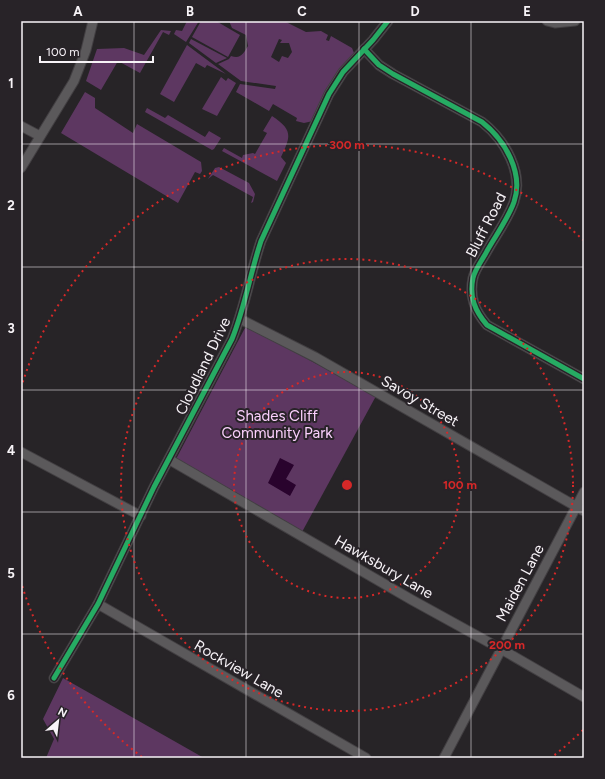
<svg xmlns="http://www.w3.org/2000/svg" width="605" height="779" viewBox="0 0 605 779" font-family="Figtree,sans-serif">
<rect width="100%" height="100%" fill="#272427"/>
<g fill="#5d3761" fill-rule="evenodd">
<path d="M187 21H199L186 42 174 34 176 30 182 31Z"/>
<path d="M201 21H216L240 35 228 57 192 37Z"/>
<path d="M229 21H284L306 32 321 31 328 35 326 40 329 41 331 36 352 48 354 53 313 121 304 123 296 121 297 118 273 104 269 111 236 92 240 84 275 89 276 86 241 81 218 64 229 59 231 56C241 59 243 54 248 46L246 35 232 28ZM279 39 282 40 280 43H289L292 52 288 58 282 56 279 62 271 57Z"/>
<path d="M161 30 171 31 169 35 163 32 140 73 118 61 101 90 86 81 97 49 124 48 144 55Z"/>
<path d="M191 39 227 58 216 63 189 43Z"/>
<path d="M187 45 226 74 207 65 205 68 196 63 174 102 160 94Z"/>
<path d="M221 77 226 81 228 78 236 83 217 116 202 109Z"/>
<path d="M85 92 95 98V108L133 133 137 124 201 162 202 171 200 174 195 172 178 203 61 133Z"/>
<path d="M147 108 165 118 168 115 205 137 209 131 221 138 214 149 212 150 145 112Z"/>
<path d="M272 116C293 130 291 136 281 157L286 163 277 181 222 151 224 148 242 158 243 155 253 153 255 154 267 133 263 131Z"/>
<path d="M219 167 249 183 255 194 253 202 251 203 253 197 213 175 208 179 215 168Z"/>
<path d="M246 326 376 396 302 532 176 459Z"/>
<path d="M63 678 204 758H46L54 739 43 719Z"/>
</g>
<path fill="#29032d" d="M280 458 294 465 286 479 296 485 290 496 268 483Z"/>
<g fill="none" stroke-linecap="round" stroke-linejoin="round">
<defs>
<g id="street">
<path d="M547 21 555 23 575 21"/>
<path d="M364 49 379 65 393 74 482 122C505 140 524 173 514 202 508 219 496 235 487 251 483 259 475 269 473 278 469 297 475 311 487 325L584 379"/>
<path d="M21 126 40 136"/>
<path d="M21 168 74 81 86 50 93 21"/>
<path d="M240 319 315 357 584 511"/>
<path d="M21 452 141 516"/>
<path d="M170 460 412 600 501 649 584 697"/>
<path d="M98 604 366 758"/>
<path d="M54 678 98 604 154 487 232 339C245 307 250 274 261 241L329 94 343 72 373 40 388 21"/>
<path d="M444 758 584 492"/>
</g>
</defs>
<use href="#street" stroke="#423f42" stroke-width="11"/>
<use href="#street" stroke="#5b595b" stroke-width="9"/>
<defs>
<g id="cycleway">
<path d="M364 49 379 65 393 74 482 122C505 140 524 173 514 202 508 219 496 235 487 251 483 259 475 269 473 278 469 297 475 311 487 325L584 379"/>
<path d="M54 678 98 604 154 487 232 339C245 307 250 274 261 241L329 94 343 72 373 40 388 21"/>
</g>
</defs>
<use href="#cycleway" stroke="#282328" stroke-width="8"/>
<use href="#cycleway" stroke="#26ab63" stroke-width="5"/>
</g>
<path fill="none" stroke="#f7f3f7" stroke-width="1" stroke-opacity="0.55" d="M134 21V758M246 21V758M359 21V758M471 21V758M21 144H584M21 267H584M21 390H584M21 512H584M21 634H584"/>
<g fill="none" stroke="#d62828" stroke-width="2" stroke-dasharray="2 4">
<circle cx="347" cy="485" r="113"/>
<circle cx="347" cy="485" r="226"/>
<path d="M583 730A340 340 0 0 1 552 757M142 757A340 340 0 0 1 21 582M21 388A340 340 0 0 1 583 240"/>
</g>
<g text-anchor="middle" stroke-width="4" stroke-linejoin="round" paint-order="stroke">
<g font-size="15" fill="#f7f3f7" stroke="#282328">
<text transform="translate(486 225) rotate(-63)" y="5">Bluff Road</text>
<text transform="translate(203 366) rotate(-64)" y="5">Cloudland Drive</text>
<text transform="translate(420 401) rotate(30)" y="5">Savoy Street</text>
<text transform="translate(384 567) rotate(30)" y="5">Hawksbury Lane</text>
<text transform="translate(520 583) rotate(-62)" y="5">Maiden Lane</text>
<text transform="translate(239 669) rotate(30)" y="5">Rockview Lane</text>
</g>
<g font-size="15" fill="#fbd0fd" stroke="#282328">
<text x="277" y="421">Shades Cliff<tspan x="277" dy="17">Community Park</tspan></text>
</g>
</g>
<circle cx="347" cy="485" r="6" fill="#d62828" stroke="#282328" stroke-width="2"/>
<g font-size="12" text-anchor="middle" font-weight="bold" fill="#d62828" stroke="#282328" stroke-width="4" stroke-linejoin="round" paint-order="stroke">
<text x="347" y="149">300 m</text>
<text x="460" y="489">100 m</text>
<text x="507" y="649">200 m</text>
</g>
<rect width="605" height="779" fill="none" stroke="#282328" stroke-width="44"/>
<g transform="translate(58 721) rotate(28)" stroke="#282328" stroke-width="3" paint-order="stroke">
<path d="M0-3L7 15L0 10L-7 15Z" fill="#f7f3f7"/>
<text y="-6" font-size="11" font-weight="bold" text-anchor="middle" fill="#f7f3f7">N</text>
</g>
<path d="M40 56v6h113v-6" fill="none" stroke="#f7f3f7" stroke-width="2"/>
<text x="46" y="56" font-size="12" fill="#f7f3f7" stroke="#282328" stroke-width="3" paint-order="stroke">100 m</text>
<rect x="22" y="22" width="561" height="735" fill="none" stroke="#f7f3f7" stroke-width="1.5"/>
<g font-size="13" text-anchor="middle" font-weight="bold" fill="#f7f3f7">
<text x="78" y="16">A</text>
<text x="190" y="16">B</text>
<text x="302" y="16">C</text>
<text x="415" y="16">D</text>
<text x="527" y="16">E</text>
<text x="11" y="88">1</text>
<text x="11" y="210">2</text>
<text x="11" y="333">3</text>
<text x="11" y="455">4</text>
<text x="11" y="578">5</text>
<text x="11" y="700">6</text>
</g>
</svg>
